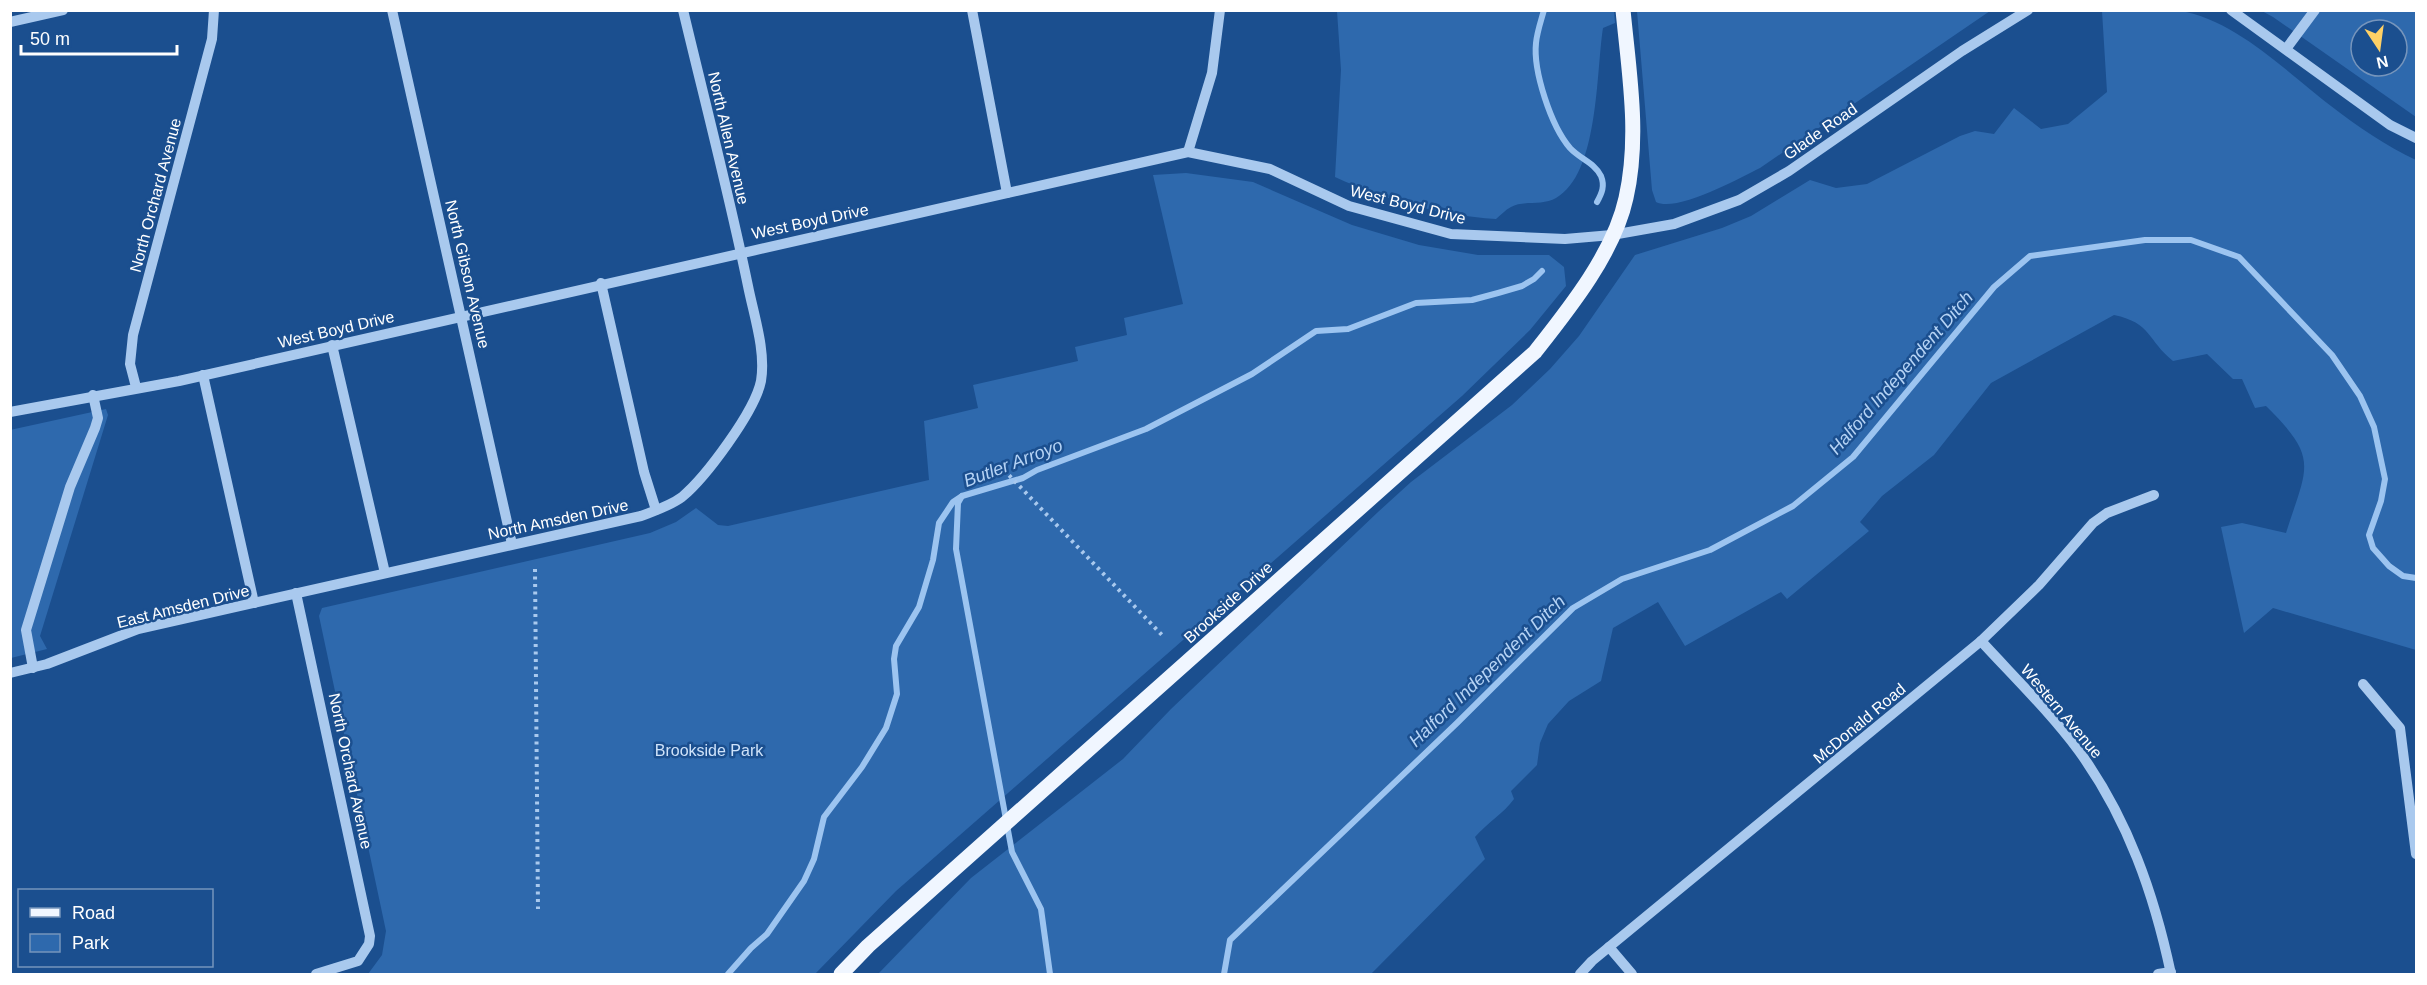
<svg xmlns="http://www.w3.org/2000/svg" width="2427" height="985" viewBox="0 0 2427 985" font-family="Arial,sans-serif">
<rect width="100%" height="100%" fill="#1b4f8f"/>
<g fill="#2e69ad" fill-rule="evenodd">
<path d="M1337 11H1614L1615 23 1603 28C1596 72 1599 174 1556 198 1543 206 1523 200 1511 207 1505 210 1501 215 1496 219 1438 215 1388 201 1335 177L1341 70Z"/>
<path d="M1637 11V10L1990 11 1760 168C1740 178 1676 213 1656 202L1652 190Z"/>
<path d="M2102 11C2127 10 2156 7 2180 11 2235 19 2289 74 2331 106 2357 126 2386 146 2416 160V650L2273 608 2244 633 2221 527 2242 523 2286 533C2307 466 2320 459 2266 406L2255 408 2242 379H2233L2207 354 2173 361C2147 340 2152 323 2114 315L1991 383 1934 455 1882 496 1860 522 1869 531 1787 599 1781 592 1685 646 1658 602 1613 628 1601 681 1569 701 1548 724 1540 743 1537 765 1511 791 1514 799C1504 813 1487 823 1475 837L1485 859 1371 974H878L971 878 1123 759 1171 709 1378 512 1411 482 1512 405 1550 369 1579 336 1635 255 1722 228 1751 216 1810 180 1836 188 1867 184 1960 136 1975 131 1994 134 2014 108 2041 129 2068 124 2107 92Z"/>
<path d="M2262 11H2416V117L2273 17ZM2361 30H2397V66H2361Z"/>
<path d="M1186 173 1253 182 1352 225 1419 245 1478 255H1549L1564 267 1566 286 1530 330 1462 396 896 891 815 974H368L382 955 386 931 319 616 322 608 650 533 676 522 696 508 718 525 728 526 929 480 924 421 978 408 973 385 1078 361 1075 347 1127 335 1124 318 1183 304 1153 175Z"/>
<path d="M106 409 108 415 40 636 47 649 11 658 10 430Z"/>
</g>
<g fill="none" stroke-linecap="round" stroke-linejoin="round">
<g stroke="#9cc4f0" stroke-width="6">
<path d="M1544 10C1541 21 1537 32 1536 43 1533 71 1551 126 1570 148 1580 159 1595 163 1601 176 1605 186 1602 193 1597 202"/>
<path d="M962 496 958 503 956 549 1012 852 1041 909 1050 974"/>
<path d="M728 974 751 948 767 934 804 881 814 859 824 817 862 767 886 728 897 694 894 659 896 646 919 607 933 560 939 523 953 502 962 496 1023 478 1037 470 1146 429 1252 374 1316 331 1348 329 1416 303 1472 300 1498 293 1522 286 1534 279 1542 271"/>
<path d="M1224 974 1230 940 1457 723 1573 608 1622 579 1710 550 1793 506 1853 457 1994 287 2030 256 2145 240H2191L2239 257 2332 355 2360 396 2374 427 2385 479 2381 501 2369 535 2373 548 2389 566 2403 576 2416 578"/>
</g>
<g stroke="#a9c9ee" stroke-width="4" stroke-dasharray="3 4.5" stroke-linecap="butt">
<path d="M1004 470 1162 635"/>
<path d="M535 569 538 909"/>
</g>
<g stroke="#a9c9ee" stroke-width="10">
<path d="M392 10 512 544"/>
<path d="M972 10 1007 193"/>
<path d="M2231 10 2390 125 2416 138"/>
<path d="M10 22 63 10"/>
<path d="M2286 49 2315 10"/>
<path d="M1188 152 1212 73 1220 10"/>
<path d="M601 283 644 472 656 510"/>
<path d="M332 345 385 573"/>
<path d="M203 375 254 603"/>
<path d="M136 387 130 364 133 335 212 39 214 10"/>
<path d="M10 412 179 381 1188 152 1270 169 1349 206 1451 234 1565 239 1612 235 1674 224 1739 200 1789 171 1962 51 2028 10"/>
<path d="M296 593 370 936 369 944 358 961 316 974"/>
<path d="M1981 641C2014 677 2050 712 2079 751 2128 819 2154 894 2171 974"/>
<path d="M33 668 26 630 70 487 95 428 98 418 93 395"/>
<path d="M10 673 47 664 138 629 641 516C654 511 670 506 682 497 706 477 755 411 761 381 766 351 754 316 748 286 729 194 705 102 683 10"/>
<path d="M2363 684 2400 728 2416 854"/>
<path d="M1609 947 1632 974"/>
<path d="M1580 974 1592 961 1981 641 2039 585 2093 523 2107 513 2154 495"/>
<path d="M2158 974 2171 972"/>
</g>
<path stroke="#f0f6ff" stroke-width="15" d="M841 974 868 946 1535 352C1569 309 1614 253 1626 198 1640 136 1629 73 1623 10"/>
</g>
<g text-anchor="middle" stroke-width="5" stroke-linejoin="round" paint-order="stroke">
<g font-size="16" fill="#fff" stroke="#1b4f8f">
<text transform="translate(1820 131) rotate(-35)" y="6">Glade Road</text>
<text transform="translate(729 138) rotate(77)" y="6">North Allen Avenue</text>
<text transform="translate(155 195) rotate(-75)" y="6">North Orchard Avenue</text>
<text transform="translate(1408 204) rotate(14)" y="6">West Boyd Drive</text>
<text transform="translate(810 221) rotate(-12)" y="6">West Boyd Drive</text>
<text transform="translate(468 274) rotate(77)" y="6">North Gibson Avenue</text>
<text transform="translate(336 329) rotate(-13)" y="6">West Boyd Drive</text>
<text transform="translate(558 519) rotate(-12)" y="6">North Amsden Drive</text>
<text transform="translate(1228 602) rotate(-42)" y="6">Brookside Drive</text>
<text transform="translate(183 606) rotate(-14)" y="6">East Amsden Drive</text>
<text transform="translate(2062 711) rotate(50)" y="6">Western Avenue</text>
<text transform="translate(1859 723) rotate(-40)" y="6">McDonald Road</text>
<text transform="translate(351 771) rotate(78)" y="6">North Orchard Avenue</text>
</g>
<g font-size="16" fill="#cfe3fa" stroke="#1b4f8f">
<text x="709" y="756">Brookside Park</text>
</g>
<g font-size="18" font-style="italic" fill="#b5d3f5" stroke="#1b4f8f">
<text transform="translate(1901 373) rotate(-49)" y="6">Halford Independent Ditch</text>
<text transform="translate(1013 463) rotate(-21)" y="6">Butler Arroyo</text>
<text transform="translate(1487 671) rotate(-44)" y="6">Halford Independent Ditch</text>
</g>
</g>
<rect width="2427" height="985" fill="none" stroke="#ffffff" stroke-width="24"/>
<rect x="18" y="889" width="195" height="78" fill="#1b4f8f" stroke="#7695bc" stroke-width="1.5"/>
<rect x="30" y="908" width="30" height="9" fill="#f0f6ff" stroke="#7695bc" stroke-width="1.5"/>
<text x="72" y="919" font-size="18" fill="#ffffff">Road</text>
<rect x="30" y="934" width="30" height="18" fill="#2e69ad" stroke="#7695bc" stroke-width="1.5"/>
<text x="72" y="949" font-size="18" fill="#ffffff">Park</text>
<g transform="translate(2379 48) rotate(167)"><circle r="28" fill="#1b4f8f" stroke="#7695bc" stroke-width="1.5"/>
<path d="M0-4.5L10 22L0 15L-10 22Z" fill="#ffd166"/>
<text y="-9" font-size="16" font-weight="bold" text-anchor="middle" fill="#ffffff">N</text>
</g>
<path d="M21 45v9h156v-9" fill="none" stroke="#ffffff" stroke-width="3"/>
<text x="30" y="45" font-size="18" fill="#ffffff" stroke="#1b4f8f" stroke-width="4.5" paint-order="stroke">50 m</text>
</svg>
